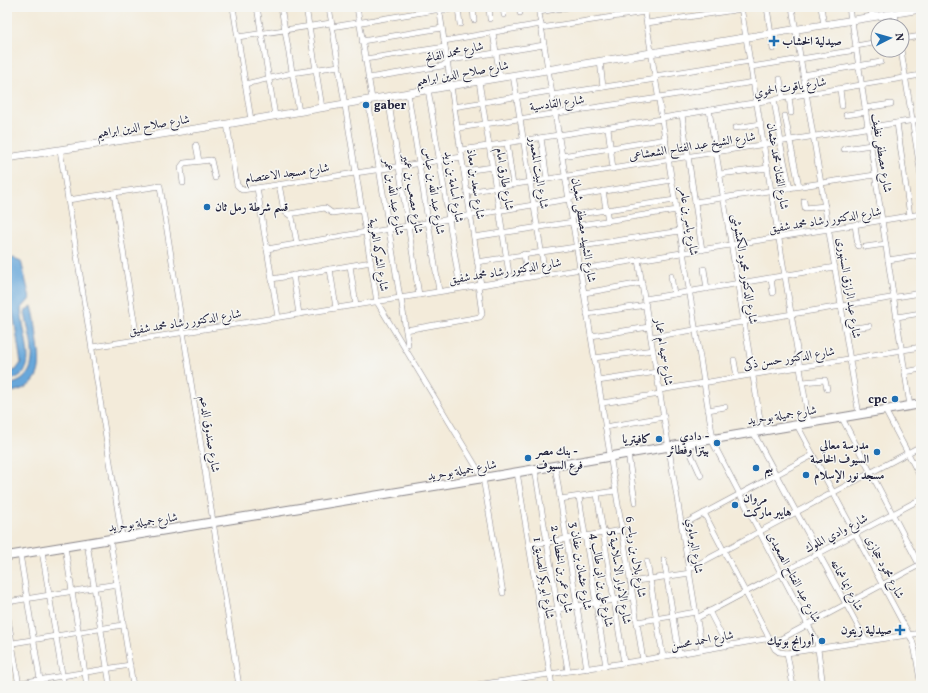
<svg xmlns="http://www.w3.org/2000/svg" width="928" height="693" viewBox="0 0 928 693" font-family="Vollkorn,Amiri,serif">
<rect width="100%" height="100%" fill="#f6f6f2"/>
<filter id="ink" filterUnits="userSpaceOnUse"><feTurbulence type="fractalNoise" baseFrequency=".025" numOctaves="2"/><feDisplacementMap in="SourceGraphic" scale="8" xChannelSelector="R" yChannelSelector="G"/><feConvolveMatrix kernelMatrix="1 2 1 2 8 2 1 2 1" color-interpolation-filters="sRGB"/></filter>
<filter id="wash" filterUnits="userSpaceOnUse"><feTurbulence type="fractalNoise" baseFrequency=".012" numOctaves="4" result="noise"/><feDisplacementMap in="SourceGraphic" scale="16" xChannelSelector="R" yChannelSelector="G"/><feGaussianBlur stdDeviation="0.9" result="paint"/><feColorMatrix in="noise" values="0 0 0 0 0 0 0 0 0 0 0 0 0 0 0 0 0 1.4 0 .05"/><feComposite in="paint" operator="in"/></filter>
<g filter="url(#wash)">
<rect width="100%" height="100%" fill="#f3ebda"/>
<g fill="#67a7da" stroke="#44648a">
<path d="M14 258 21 261 30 298 29 300 21 309C22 319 24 329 26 340 29 360 32 375 7 381V373L16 370 21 363 13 312 7 303V260Z"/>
<path d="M32 306C35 316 36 327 37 337 42 368 43 387 7 393V385C45 379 30 340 25 313L26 310Z"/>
</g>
</g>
<g filter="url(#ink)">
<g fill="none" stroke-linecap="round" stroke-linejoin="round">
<defs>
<g id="street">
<path d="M233 7 251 120"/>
<path d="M257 7 275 116"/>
<path d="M281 7 299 112"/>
<path d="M306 7 322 108"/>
<path d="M329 7 377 302 483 478 503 593"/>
<path d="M357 7 372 99"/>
<path d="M439 7 481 285"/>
<path d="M473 7 474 20"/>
<path d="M489 7 490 19"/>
<path d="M503 7 504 15"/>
<path d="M519 7 520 13"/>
<path d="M538 7 643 660"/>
<path d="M644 7 713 439"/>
<path d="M741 7 809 423"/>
<path d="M767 7 773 49"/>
<path d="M792 7 859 415"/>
<path d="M821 7 824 25"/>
<path d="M849 7 851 21"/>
<path d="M458 8 460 24"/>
<path d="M539 12 568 7"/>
<path d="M895 14 897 26"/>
<path d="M870 18 874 7"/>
<path d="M852 21 910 406"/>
<path d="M647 23 742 9"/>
<path d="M332 27 435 10H445L465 7"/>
<path d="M541 28 645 12"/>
<path d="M493 33 500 77"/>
<path d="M238 37 331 23"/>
<path d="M902 39 921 36"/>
<path d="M362 41 442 28"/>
<path d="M444 41 541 24"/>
<path d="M856 46 878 42"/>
<path d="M901 50 921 175"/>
<path d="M365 59 445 47"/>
<path d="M600 61 603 87"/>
<path d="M751 67 856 50"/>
<path d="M513 75 545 275"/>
<path d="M803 75 881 62"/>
<path d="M655 76 750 61"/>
<path d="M368 78 442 66 451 60 544 45"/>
<path d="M780 79 783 98"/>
<path d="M479 81 510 280"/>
<path d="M245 84 292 73 339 66"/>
<path d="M428 89 460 288"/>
<path d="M840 89 842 106"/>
<path d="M408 93 439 291"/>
<path d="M552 95 656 79"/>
<path d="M388 97 419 295"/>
<path d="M659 97 754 82"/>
<path d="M789 97 791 113"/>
<path d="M368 100 400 298"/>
<path d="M774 100 781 142"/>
<path d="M454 107 551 91"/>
<path d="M865 108 891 104"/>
<path d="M709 110 762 431"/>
<path d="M682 115 702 250"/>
<path d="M846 115 866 112"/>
<path d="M785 116 799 186"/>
<path d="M662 118 921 75"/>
<path d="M897 123 910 216"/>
<path d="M227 124 237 185 242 190 462 157"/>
<path d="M458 128 659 98"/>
<path d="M608 128 613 169"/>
<path d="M735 128 761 124"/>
<path d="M915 135 921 134"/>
<path d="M541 138 547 179"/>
<path d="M780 142 790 188"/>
<path d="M507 143 513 185"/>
<path d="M196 145 199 161"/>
<path d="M844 149 871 145"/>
<path d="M60 150 122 537"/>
<path d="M461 150 662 119"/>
<path d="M562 156 666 139"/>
<path d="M464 171 493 167"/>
<path d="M720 174 768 168"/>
<path d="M183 183 181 167 184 163 211 160 215 178"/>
<path d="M279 184 284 211 292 217 297 244"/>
<path d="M257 188 278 317"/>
<path d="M603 191 608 221"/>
<path d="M467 192 921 119"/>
<path d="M114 193 137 339"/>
<path d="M569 197 672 180"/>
<path d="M68 200 160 186 239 686"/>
<path d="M804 201 805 208 825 206"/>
<path d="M695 202 875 175"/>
<path d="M289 214 325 208 332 213 362 209"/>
<path d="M572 215 675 200"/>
<path d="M855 225 858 246"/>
<path d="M573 226 677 210"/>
<path d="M366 233 569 199"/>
<path d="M474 237 573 222"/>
<path d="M865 247 886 244"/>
<path d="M267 249 366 232"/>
<path d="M524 254 527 277"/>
<path d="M638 260 702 650"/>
<path d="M888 260 921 255"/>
<path d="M477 262 680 231"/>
<path d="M350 266 356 305"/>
<path d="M330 269 336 308"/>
<path d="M704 269 707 289"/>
<path d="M293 275 299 314"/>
<path d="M671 276 674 294"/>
<path d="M771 278 773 293"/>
<path d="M272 279 371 262"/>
<path d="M584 293 642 283"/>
<path d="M401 298 408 345"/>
<path d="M645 299 835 267"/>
<path d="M587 314 646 305"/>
<path d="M897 317 921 313"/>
<path d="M845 329 869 326"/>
<path d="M406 330 480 317 482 314 478 285"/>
<path d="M591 336 649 327"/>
<path d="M651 337 921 293"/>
<path d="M92 347 638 260 921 214"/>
<path d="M594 358 653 350"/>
<path d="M734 360 737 377"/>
<path d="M905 372 921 369"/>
<path d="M598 381 657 372"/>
<path d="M803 382 825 380 827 389"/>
<path d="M660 390 921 347"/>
<path d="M602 403 660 394"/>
<path d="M708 410 725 407"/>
<path d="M885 410 921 478"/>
<path d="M842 418 921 568"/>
<path d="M797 425 912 640 915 650 921 686"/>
<path d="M605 427 664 417"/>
<path d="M753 432 866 641"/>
<path d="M711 439 817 642 823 686"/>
<path d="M686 443 701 476"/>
<path d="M628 453 635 502"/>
<path d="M555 466 587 669"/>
<path d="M535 469 568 671"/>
<path d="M517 472 552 686"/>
<path d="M597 494 624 663"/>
<path d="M579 497 606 666"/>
<path d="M560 499 615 491"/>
<path d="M704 513 775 649 779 652 787 653 921 633"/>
<path d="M682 525 813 455"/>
<path d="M110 539 133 686"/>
<path d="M87 543 110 686"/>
<path d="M529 545 622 530"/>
<path d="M65 547 87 686"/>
<path d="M42 551 64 686"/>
<path d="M20 554 41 686"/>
<path d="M664 560 679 654"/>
<path d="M647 562 663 657"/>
<path d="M689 569 921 446"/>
<path d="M630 582 690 573"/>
<path d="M7 602 117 584"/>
<path d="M709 611 727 646"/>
<path d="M7 612 19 686"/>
<path d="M540 612 632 597"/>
<path d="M697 618 921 499"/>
<path d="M637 622 696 612"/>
<path d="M7 644 123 625"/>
<path d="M787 653 793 686"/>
<path d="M7 685 130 665"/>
<path d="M228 686 239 684"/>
<path d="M470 686 643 660 765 639 779 640 921 564"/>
</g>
<path id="secondary" d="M7 158 227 124 479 81 921 9"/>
<path id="primary" d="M7 556 483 478 921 404"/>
</defs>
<use href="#street" stroke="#8a868a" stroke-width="6"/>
<use href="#secondary" stroke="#8a868a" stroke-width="8"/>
<use href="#primary" stroke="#8a868a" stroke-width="10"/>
<use href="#street" stroke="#fff" stroke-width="5"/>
<use href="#secondary" stroke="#fff" stroke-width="7"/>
<use href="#primary" stroke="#fff" stroke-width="8"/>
</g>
</g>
<g fill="#1f6fb2" stroke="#f6f6f2" stroke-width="1.5">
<path d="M772 35h4v4h4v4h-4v4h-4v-4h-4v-4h4z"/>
<circle cx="366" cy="105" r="4"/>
<circle cx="207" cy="207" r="4"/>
<circle cx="895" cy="399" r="4"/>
<circle cx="659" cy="439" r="4"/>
<circle cx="717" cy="443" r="4"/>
<circle cx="877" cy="452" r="4"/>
<circle cx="528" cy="458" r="4"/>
<circle cx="756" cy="468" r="4"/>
<circle cx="806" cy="475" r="4"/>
<circle cx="735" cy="505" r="4"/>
<path d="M898 624h4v4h4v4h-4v4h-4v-4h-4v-4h4z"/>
<circle cx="822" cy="641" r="4"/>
</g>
<g text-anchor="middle" stroke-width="3" stroke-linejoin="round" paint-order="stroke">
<g font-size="12" font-weight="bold" fill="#22223b" stroke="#f6f6f2" text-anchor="start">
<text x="782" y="45">صيدلية الخشاب</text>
<text x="374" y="109">gaber</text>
<text x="215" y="211">قسم شرطة رمل ثان</text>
<text x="887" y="403" text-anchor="end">cpc</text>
<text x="709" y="440" text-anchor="end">دادي -<tspan x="709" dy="14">بيتزا وفطائر</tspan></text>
<text x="651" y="443" text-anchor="end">كافيتريا</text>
<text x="869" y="449" text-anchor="end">مدرسة معالي<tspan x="869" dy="14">السيوف الخاصة</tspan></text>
<text x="536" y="455">بنك مصر -<tspan x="536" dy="14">فرع السيوف</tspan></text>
<text x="764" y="472">بيم</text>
<text x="814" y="479">مسجد نور الإسلام</text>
<text x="743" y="502">مروان<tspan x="743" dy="14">هايبر ماركت</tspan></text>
<text x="892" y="634" text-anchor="end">صيدلية زيتون</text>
<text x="814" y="645" text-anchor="end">أورانج بوتيك</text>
</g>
<g font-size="12" fill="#22223b" stroke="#f6f6f2">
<text transform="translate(454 52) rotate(-13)" y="4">شارع محمد الفاتح</text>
<text transform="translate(462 73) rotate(-10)" y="4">شارع صلاح الدين ابراهيم</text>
<text transform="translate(790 87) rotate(-9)" y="4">شارع ياقوت الحموي</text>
<text transform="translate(557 103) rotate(-8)" y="4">شارع القادسية</text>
<text transform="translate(143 126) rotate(-9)" y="4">شارع صلاح الدين ابراهيم</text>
<text transform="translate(692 146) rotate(-9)" y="4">شارع الشيخ عبد الفتاح الشعشاعى</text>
<text transform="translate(882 153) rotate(81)" y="4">شارع مصطفى نظيف</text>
<text transform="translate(778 166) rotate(81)" y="4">شارع الفنان محمد عثمان</text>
<text transform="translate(287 173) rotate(-8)" y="4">شارع مسجد الاعتصام</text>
<text transform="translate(539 173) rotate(81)" y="4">شارع البيت المعمور</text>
<text transform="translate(505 179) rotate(81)" y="4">شارع طارق امام</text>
<text transform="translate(476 184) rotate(82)" y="4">شارع سعد بن معاذ</text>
<text transform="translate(454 187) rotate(81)" y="4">شارع أسامة بن زيد</text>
<text transform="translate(434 191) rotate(81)" y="4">شارع عبد الله بن عباس</text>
<text transform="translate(413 194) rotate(81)" y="4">شارع مصعب بن عمير</text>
<text transform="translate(394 197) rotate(81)" y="4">شارع عبد الله بن عمر</text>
<text transform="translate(825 220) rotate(-9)" y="4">شارع الدكتور رشاد محمد شفيق</text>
<text transform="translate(689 221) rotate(81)" y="4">شارع ياسر بن عامر</text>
<text transform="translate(584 230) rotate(81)" y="4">شارع الشهيد مصطفى شعبان</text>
<text transform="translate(379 255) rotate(81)" y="4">شارع الشركه العربية</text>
<text transform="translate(745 269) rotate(81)" y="4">شارع الدكتور محمود الكمشوشى</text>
<text transform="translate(505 271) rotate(-9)" y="4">شارع الدكتور رشاد محمد شفيق</text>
<text transform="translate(849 288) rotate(81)" y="4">شارع عبد الرازق السنهورى</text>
<text transform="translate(185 322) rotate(-9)" y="4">شارع الدكتور رشاد محمد شفيق</text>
<text transform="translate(664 352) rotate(81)" y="4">شارع سميه ام عمار</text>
<text transform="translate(789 358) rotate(-9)" y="4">شارع الدكتور حسن ذكى</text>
<text transform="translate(782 415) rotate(-9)" y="4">شارع جميلة بوحريد</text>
<text transform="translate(210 434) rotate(81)" y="4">شارع صندوق الدعم</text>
<text transform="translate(462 470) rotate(-10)" y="4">شارع جميلة بوحريد</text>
<text transform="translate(143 522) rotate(-9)" y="4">شارع جميلة بوحريد</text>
<text transform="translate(836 533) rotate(-28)" y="4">شارع وادي الملوك</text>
<text transform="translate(695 546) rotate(81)" y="4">شارع البرماوي</text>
<text transform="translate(636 557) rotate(81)" y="4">شارع بلال بن رباح 6</text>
<text transform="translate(581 566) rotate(81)" y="4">شارع عثمان بن عفان 3</text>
<text transform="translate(885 567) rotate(62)" y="4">شارع محمود حجازى</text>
<text transform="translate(562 569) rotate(81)" y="4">شارع عمر بن الخطاب 2</text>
<text transform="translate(620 577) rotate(81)" y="4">شارع الانوار الاسلامية 5</text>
<text transform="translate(794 577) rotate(62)" y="4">شارع عبد الفتاح الصعيدى</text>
<text transform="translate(544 578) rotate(81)" y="4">شارع ابو بكر الصديق 1</text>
<text transform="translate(602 580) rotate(81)" y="4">شارع على بن ابى طالب 4</text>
<text transform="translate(847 585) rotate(62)" y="4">شارع ايما شماعه</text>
<text transform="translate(702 640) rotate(-10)" y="4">شارع احمد محسن</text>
</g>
</g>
<rect width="928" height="693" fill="none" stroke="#f6f6f2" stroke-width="24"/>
<g transform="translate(890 38) rotate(84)"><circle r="19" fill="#f6f6f2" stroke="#a1a1a9"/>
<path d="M0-3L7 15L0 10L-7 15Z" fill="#1f6fb2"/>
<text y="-6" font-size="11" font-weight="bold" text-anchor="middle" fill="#22223b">N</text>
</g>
</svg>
